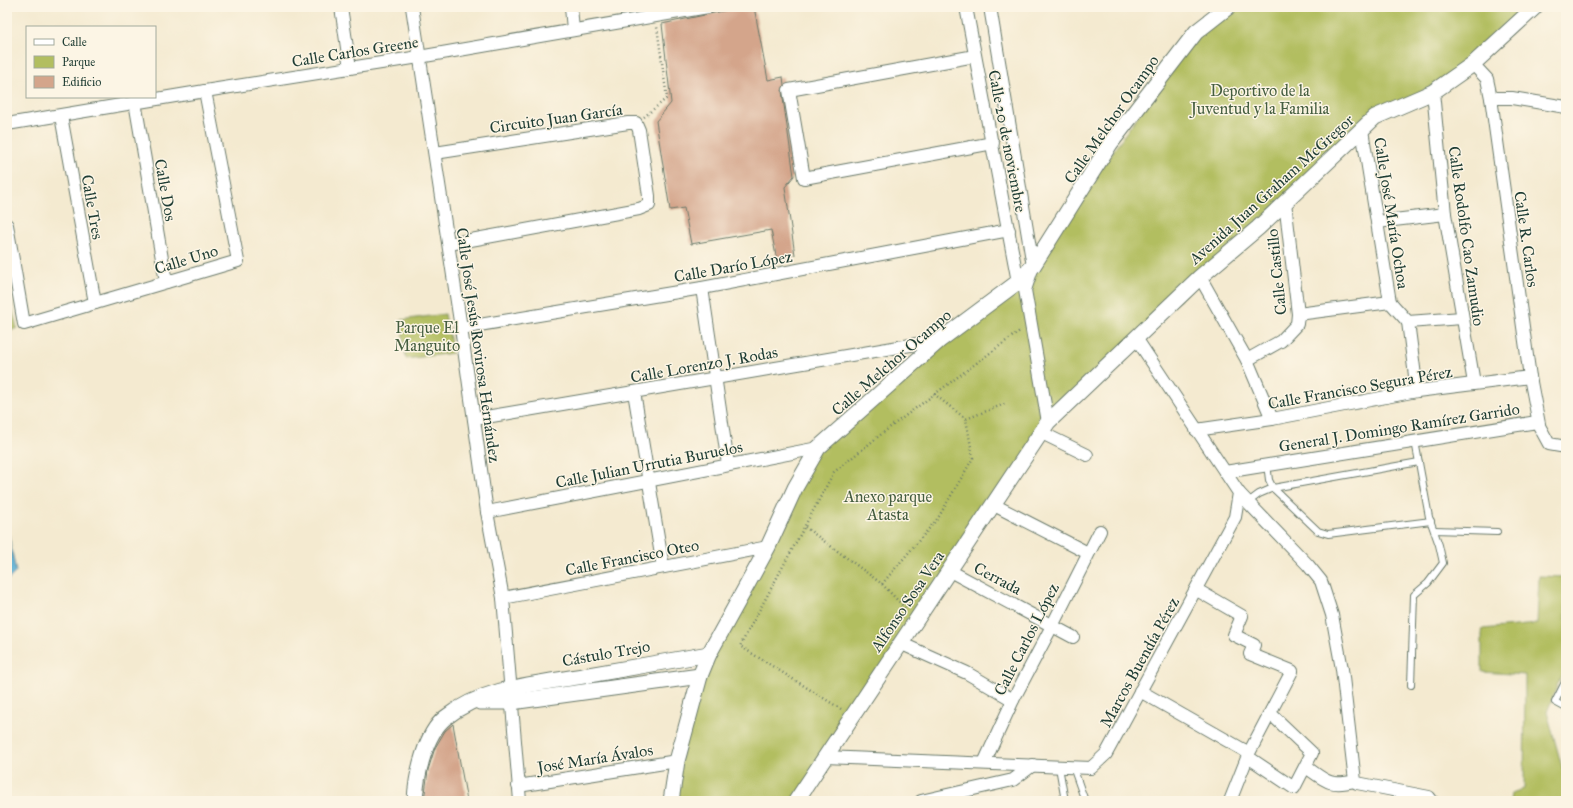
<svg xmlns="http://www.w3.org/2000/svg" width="1573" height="808" viewBox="0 0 1573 808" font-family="'IM FELL Great Primer',serif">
<rect width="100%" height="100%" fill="#fcf5e5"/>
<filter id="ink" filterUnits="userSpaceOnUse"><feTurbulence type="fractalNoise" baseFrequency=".025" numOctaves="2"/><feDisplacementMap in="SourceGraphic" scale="8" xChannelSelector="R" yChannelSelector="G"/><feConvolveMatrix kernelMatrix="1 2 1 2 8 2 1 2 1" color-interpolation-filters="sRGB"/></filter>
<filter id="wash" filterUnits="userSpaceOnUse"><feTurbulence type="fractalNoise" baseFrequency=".012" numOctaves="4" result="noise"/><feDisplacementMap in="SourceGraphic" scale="16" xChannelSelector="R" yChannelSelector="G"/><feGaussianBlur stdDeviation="0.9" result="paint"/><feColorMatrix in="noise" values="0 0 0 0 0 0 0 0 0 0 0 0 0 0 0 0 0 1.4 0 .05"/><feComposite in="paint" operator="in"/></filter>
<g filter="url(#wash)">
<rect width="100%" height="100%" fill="#f4ead0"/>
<g fill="#b2be60" stroke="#687e4a">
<path d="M1233 7H1535L1473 64 1375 117 1048 422 795 801H671L700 676 818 448 1033 266 1196 32Z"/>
<path d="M7 286 17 328 7 332Z"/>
<path d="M445 314 453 353 406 359 401 320Z"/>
<path d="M1539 576 1566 577V663L1547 712 1566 782V801H1510L1511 793 1524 789 1525 675 1482 672V629L1537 624Z"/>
</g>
<path fill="#57acd3" stroke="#3b7484" d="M7 526 16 572 7 581Z"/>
<g id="blocks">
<g fill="#d4a58b">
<path d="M742 7H754L768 80 783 77 784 85 782 91 794 176 785 187 795 255 777 261 771 230 691 244 684 208 670 210 656 121 671 103 662 24Z"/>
<path d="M453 724 467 801H424L428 770 435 748 445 731Z"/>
</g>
</g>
</g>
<g filter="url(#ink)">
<use href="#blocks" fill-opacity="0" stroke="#6a7a6b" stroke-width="1"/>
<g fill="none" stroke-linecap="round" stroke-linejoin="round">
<defs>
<g id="service">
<path d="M1267 464 1269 480 1273 488 1318 531 1328 534 1431 521"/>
<path d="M1247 503 1259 494 1273 488 1419 462"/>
<path d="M1434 530 1497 532"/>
<path d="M1566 680 1555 702 1566 708"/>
<path d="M1411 685 1414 595 1428 583 1443 563 1439 545 1429 517 1415 441"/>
<path d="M1059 767 1065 801"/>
<path d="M1073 767 1085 801"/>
</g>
<g id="minor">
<path d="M341 7 350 68"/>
<path d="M412 7 461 328 487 512 503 598 520 801"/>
<path d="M571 7 573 30"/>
<path d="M966 7 1018 282 1023 287"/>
<path d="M990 7 1033 266 1025 290 1048 422"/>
<path d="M975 56 789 90 804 178 993 143"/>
<path d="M1473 64 1487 79 1491 98 1530 377 1539 424"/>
<path d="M1433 92 1445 214 1474 383"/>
<path d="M1491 98H1512L1566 107"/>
<path d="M135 102 166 282"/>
<path d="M61 116 95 303"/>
<path d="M7 124 205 91 419 57 708 7"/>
<path d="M1362 130 1390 302"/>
<path d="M435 153 628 123H636L639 130 649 196V205L639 209 449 244"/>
<path d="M1377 222 1445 214"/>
<path d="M7 225 24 324 238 261 205 91"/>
<path d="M1200 277 1247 360 1272 419"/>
<path d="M702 288 728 464"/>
<path d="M1298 314 1390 302 1408 322 1462 318"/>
<path d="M1408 322 1417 391"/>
<path d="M461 328 702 288 1009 230"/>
<path d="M1247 360 1281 341 1297 324 1298 314 1285 202"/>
<path d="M634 392 663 567"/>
<path d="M474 419 940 340"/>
<path d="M1196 430 1272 419 1417 391 1530 377"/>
<path d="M1042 433 1087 455"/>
<path d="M1225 472 1537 422 1549 444 1566 447"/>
<path d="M1239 493 1308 565 1321 581 1332 615 1342 669 1355 781 1357 783 1429 797 1432 801"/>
<path d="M994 505 1088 553"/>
<path d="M487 512 818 448"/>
<path d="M950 571 1073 637"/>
<path d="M1197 590 1242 616 1234 635 1254 645 1250 654 1292 671 1249 753 1230 801"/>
<path d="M503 598 768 547"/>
<path d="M900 643 967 673 1013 700"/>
<path d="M1140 691 1249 753"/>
<path d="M825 757 1091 768 1106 754 1235 517 1239 493 1136 338"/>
<path d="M1248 757 1294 788 1312 753 1271 714"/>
<path d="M984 763 1013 700 1052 626 1100 531"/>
<path d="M1306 767C1326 781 1329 787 1355 781"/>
<path d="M518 786 677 761"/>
<path d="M921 801 1013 780 1033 765"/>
</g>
<g id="tertiary">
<path d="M480 702H511L700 676"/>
<path d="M415 801C416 776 425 734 445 718 484 687 536 684 583 676 625 669 667 661 709 654"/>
<path d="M671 801 677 761 700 676 709 654 768 547 795 488 818 448 940 340 1018 282 1033 266 1110 144 1196 32 1228 7"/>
<path d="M796 801 1048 422 1200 277 1258 228 1375 117 1433 92 1473 64 1535 7"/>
</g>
</defs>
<use href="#service" stroke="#6a7a6b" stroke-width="8"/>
<use href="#minor" stroke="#6a7a6b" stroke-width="14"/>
<use href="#tertiary" stroke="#6a7a6b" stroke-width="17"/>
<g stroke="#6a7a6b" stroke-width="2.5" stroke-dasharray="1 3" stroke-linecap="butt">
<path d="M644 117 667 98 657 27"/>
<path d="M934 394 966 419"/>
<path d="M805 527 882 584 907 610"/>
<path d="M882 584 938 518 973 458 966 419 1007 403"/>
<path d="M841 709 740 646 834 472 889 428 1021 330"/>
</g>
<use href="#service" stroke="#fff" stroke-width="6"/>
<use href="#minor" stroke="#fff" stroke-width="12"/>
<use href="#tertiary" stroke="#fff" stroke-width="15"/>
</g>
</g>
<g text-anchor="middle" stroke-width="3" stroke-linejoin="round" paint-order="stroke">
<g font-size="16" fill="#1f3d34" stroke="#fcf5e5">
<text transform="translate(355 51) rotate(-9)" y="6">Calle Carlos Greene</text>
<text transform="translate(556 118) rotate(-8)" y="6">Circuito Juan García</text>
<text transform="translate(1111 119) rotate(-55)" y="6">Calle Melchor Ocampo</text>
<text transform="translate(1008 141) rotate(79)" y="6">Calle 20 de noviembre</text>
<text transform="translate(1271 189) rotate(-42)" y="6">Avenida Juan Graham McGregor</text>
<text transform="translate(166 190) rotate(80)" y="6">Calle Dos</text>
<text transform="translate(93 207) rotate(80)" y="6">Calle Tres</text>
<text transform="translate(1392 213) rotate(81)" y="6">Calle José María Ochoa</text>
<text transform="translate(1467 236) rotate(82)" y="6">Calle Rodolfo Cao Zamudio</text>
<text transform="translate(1527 239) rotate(82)" y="6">Calle R. Carlos</text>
<text transform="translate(186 259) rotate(-17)" y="6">Calle Uno</text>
<text transform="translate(733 266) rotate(-10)" y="6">Calle Darío López</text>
<text transform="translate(1276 272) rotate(-96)" y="6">Calle Castillo</text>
<text transform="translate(479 345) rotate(82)" y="6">Calle José Jesús Rovirosa Hernández</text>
<text transform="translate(891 362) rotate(-41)" y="6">Calle Melchor Ocampo</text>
<text transform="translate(704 364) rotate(-10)" y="6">Calle Lorenzo J. Rodas</text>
<text transform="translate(1360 387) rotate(-10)" y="6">Calle Francisco Segura Pérez</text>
<text transform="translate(1399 427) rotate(-9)" y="6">General J. Domingo Ramírez Garrido</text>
<text transform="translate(649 464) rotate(-11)" y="6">Calle Julian Urrutia Buruelos</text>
<text transform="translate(632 557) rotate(-11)" y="6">Calle Francisco Oteo</text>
<text transform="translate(998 578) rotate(28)" y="6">Cerrada</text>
<text transform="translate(907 601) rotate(-56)" y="6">Alfonso Sosa Vera</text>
<text transform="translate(1026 639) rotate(-63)" y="6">Calle Carlos López</text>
<text transform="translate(606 653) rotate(-10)" y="6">Cástulo Trejo</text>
<text transform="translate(1139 662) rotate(-61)" y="6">Marcos Buendía Pérez</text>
<text transform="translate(595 758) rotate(-9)" y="6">José María Ávalos</text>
</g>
<g font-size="16" fill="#445d3f" stroke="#fcf5e5">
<text x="1260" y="96">Deportivo de la<tspan x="1260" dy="18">Juventud y la Familia</tspan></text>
<text x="427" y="333">Parque El<tspan x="427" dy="18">Manguito</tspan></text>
<text x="888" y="502">Anexo parque<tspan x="888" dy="18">Atasta</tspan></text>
</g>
</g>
<rect width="1573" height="808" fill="none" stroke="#fcf5e5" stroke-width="24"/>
<rect x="26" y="26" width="130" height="72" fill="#fcf5e5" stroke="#a4ab9e"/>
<rect x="34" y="39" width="20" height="6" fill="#ffffff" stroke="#a4ab9e"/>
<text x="62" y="46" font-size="12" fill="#1f3d34">Calle</text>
<rect x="34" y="56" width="20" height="12" fill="#b2be60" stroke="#a4ab9e"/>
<text x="62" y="66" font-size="12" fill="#1f3d34">Parque</text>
<rect x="34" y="76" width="20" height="12" fill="#d4a58b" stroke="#a4ab9e"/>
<text x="62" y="86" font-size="12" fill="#1f3d34">Edificio</text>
</svg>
